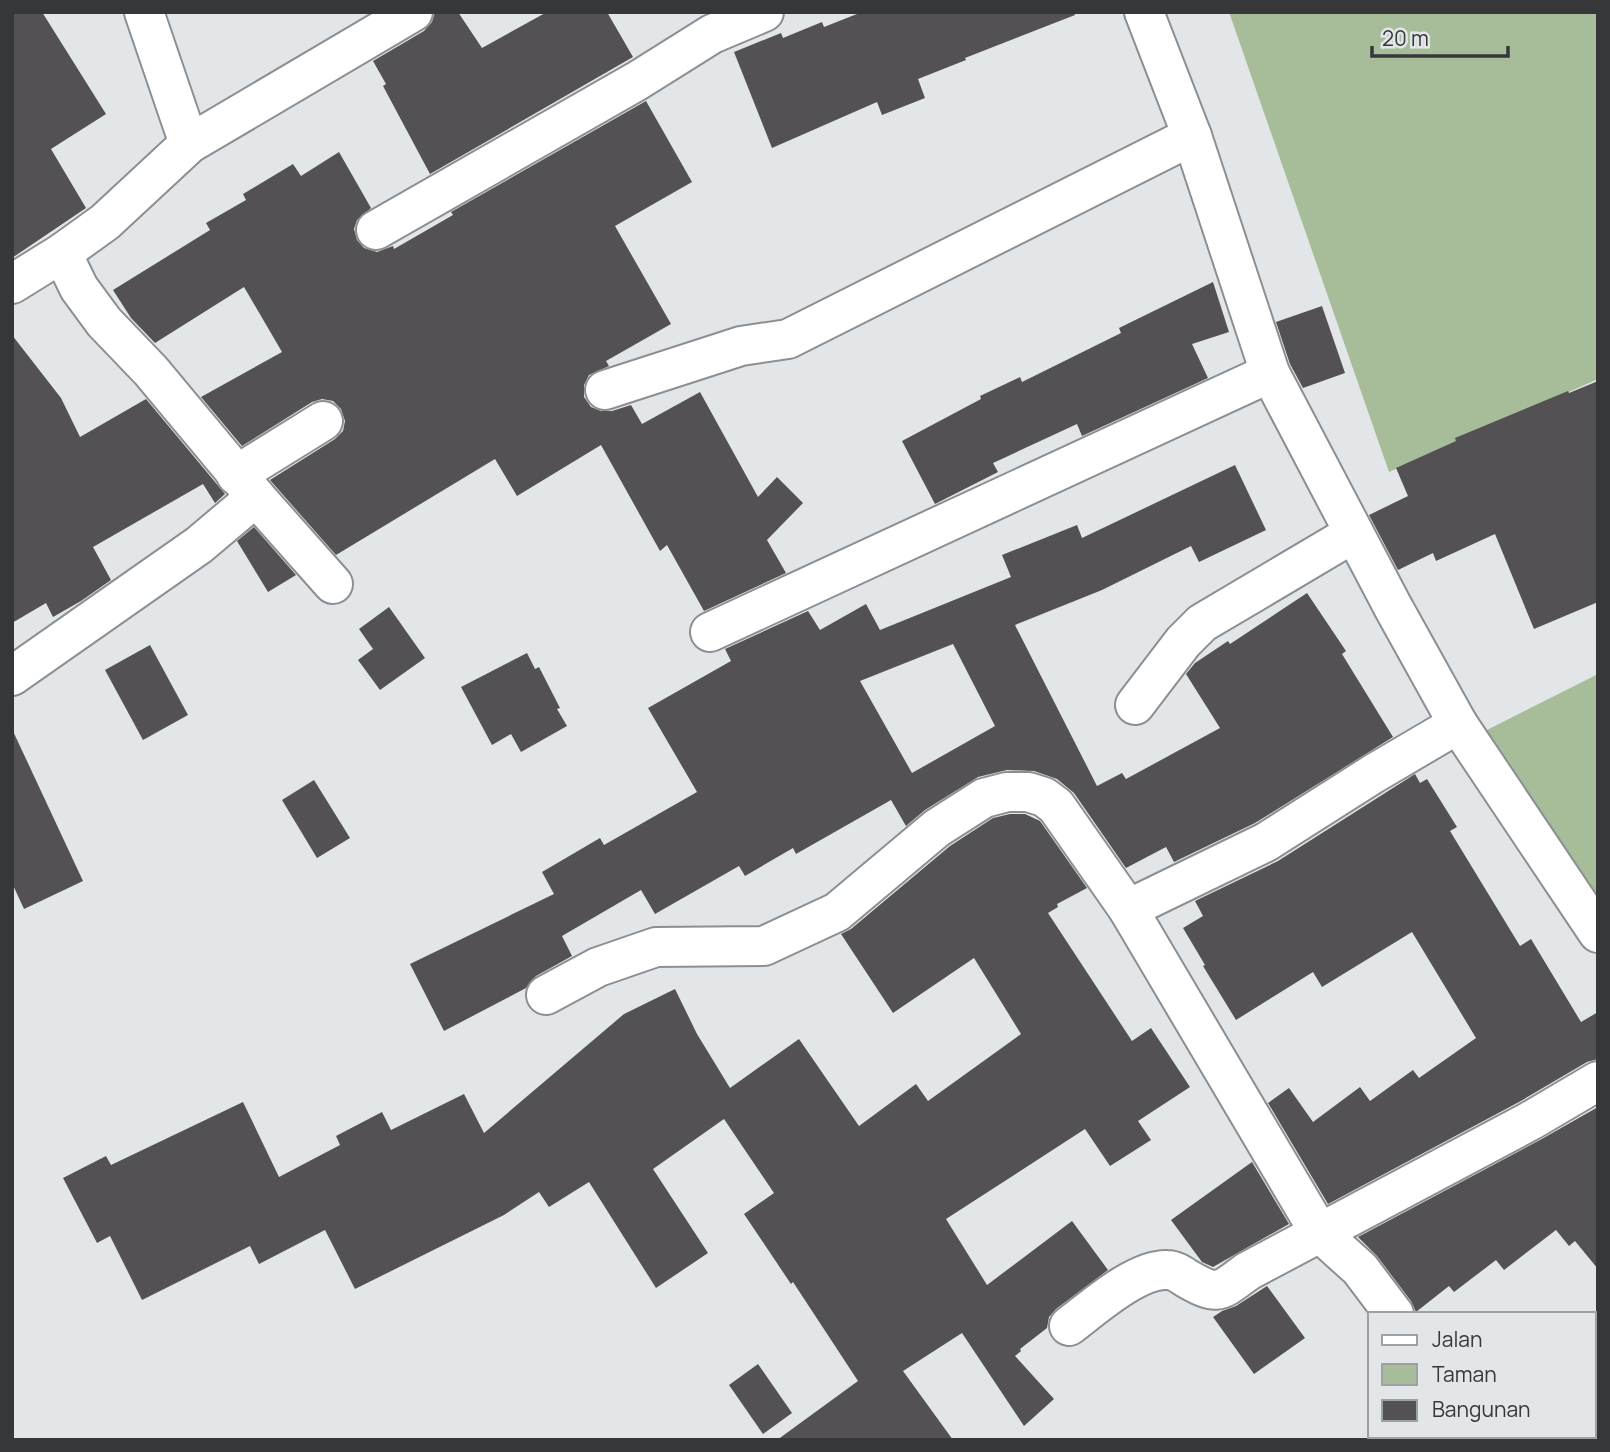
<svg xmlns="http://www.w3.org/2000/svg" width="1610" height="1452" viewBox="0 0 1610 1452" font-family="Manrope,sans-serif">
<rect width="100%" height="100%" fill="#e3e6e9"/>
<g fill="#a7bd99">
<path d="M1229 12H1598V379L1389 472Z"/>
<path d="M1598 674V914L1481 733Z"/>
</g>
<g fill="#535154" fill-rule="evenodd">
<path d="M12 12H42L106 114 51 149 86 208 12 258Z"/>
<path d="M435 12H458L482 48 547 12H607L633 57 430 174 383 86 386 84 373 61 424 31 432 22Z"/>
<path d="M862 12H1074L1075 15 965 58 966 60 918 79 925 98 882 115 877 102 772 148 734 52 781 33 783 38 822 22 824 27Z"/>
<path d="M646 101 692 182 615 226 671 324 606 361 609 366 589 375 584 385V397L591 407 601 411H612L631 405 642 424 700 392 758 497 777 477 803 503 767 540 786 573 704 611 667 545 660 551 601 445 517 496 495 459 336 555 270 480 335 439 343 431 345 421 341 409 333 401 322 399 312 402 242 446 201 397 282 352 244 287 155 343 131 318 113 290 210 230 206 223 246 200 243 194 293 164 301 176 339 152 371 208 357 220 354 229 357 240 364 248 377 252 393 246 394 249 453 215 451 212Z"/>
<path d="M1213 282 1229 332 1192 344 1208 378 1082 436 1077 424 993 463 998 472 935 504 902 441 981 399 980 396 1020 377 1022 382 1121 333 1119 328Z"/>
<path d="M1322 306 1345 373 1303 388 1290 364 1276 322Z"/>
<path d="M12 335 61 398 80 437 146 399 225 494 215 503 203 484 93 547 111 580 81 601 53 617 46 603 12 623Z"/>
<path d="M1598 381V602L1534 629 1495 534 1436 561 1433 553 1398 570 1369 515 1408 496 1396 468 1456 441 1455 438 1568 391 1569 393Z"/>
<path d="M1235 465 1266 530 1199 562 1191 546 1102 590 1015 625 1097 786 1122 773 1126 779 1220 728 1186 674 1195 663 1228 641 1230 644 1307 593 1346 651 1342 654 1393 737 1255 823 1174 862 1166 847 1126 868 1074 793 1057 779 1034 771 1007 770 978 777 925 810 906 826 891 800 796 854 793 848 745 876 739 866 655 914 641 890 562 936 572 956 536 976 526 988 444 1031 410 964 554 894 542 872 600 838 604 845 697 792 648 708 731 661 725 649 808 611 820 630 866 604 880 630 1011 577 1002 555 1077 525 1082 538ZM953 644 995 726 912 773 860 681Z"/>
<path d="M254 527 296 575 268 592 237 541Z"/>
<path d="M389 607 425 658 380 690 358 660 373 649 359 629Z"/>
<path d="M150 645 188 715 143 740 105 670Z"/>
<path d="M527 653 535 669 539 667 560 708 557 709 567 726 521 752 511 734 492 745 461 687Z"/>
<path d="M12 729 83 881 24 909 12 883Z"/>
<path d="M1415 774 1420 783 1427 779 1457 827 1450 831 1520 946 1531 939 1581 1022 1598 1012V1059L1587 1062 1519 1102 1328 1204 1268 1103 1289 1088 1313 1122 1360 1087 1370 1101 1413 1070 1419 1078 1476 1038 1412 932 1322 987 1313 972 1236 1020 1203 966 1205 965 1183 928 1203 916 1195 901 1278 861Z"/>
<path d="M314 780 350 838 317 858 282 800Z"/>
<path d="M1010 814H1025L1040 821 1087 888 1057 904 1058 907 1048 913 1132 1041 1151 1028 1190 1087 1138 1121 1151 1140 1110 1166 1085 1129 946 1219 987 1285 1072 1221 1108 1270 1056 1309 1049 1317 1047 1328 1020 1349 1021 1351 1015 1356 1054 1399 1024 1426 962 1333 903 1371 953 1440H777L858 1381 793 1282 791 1284 744 1214 774 1193 724 1119 653 1169 708 1253 656 1288 589 1182 549 1207 539 1192 504 1215 355 1289 325 1230 259 1264 250 1246 142 1300 110 1236 97 1243 63 1178 106 1156 111 1165 243 1102 279 1177 340 1145 336 1136 382 1112 391 1130 464 1094 484 1133 624 1014 675 989 697 1034 730 1088 799 1039 859 1126 916 1084 928 1101 1021 1034 974 958 893 1013 841 934 851 929 950 846 993 818Z"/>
<path d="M1598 1107V1269L1575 1241 1569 1246 1556 1230 1504 1270 1496 1260 1454 1292 1449 1286 1416 1312 1411 1301 1377 1256 1358 1237 1540 1140Z"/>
<path d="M1252 1162 1289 1224 1213 1267 1202 1262 1171 1220Z"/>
<path d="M1267 1286 1305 1338 1254 1374 1213 1317 1222 1311 1236 1306Z"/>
<path d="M758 1364 792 1413 763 1434 729 1385Z"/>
</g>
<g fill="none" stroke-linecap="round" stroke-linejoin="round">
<defs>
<g id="street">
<path d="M144 12 189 144"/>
<path d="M1144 12 1192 136 1270 373 1393 607 1458 724 1598 933"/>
<path d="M376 230 637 81 712 34 764 12"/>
<path d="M12 284 62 253"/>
<path d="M605 390 741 346 788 339 1192 136"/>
<path d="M236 475 323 421"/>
<path d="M256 497 333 584"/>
<path d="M710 632 1270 373"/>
<path d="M12 676 199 545 256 497 151 371 104 322 79 288 62 253 105 222 189 144 413 12"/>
<path d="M1135 705 1183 642 1202 623 1354 533"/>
<path d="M1128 909 1319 1232 1360 1269 1394 1314"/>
<path d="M546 995 598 967 656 947 764 946 837 912 937 828 984 798 1007 792H1028L1044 797 1056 806 1128 909 1266 842 1373 774 1458 724"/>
<path d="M1069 1326C1093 1308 1136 1269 1167 1270 1174 1270 1180 1274 1186 1278 1219 1297 1219 1292 1248 1271L1530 1121 1598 1081"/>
<path d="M1521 1436 1525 1440"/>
</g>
</defs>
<use href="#street" stroke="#8c8f92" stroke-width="42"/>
<use href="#street" stroke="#fff" stroke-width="38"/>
</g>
<rect width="1610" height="1452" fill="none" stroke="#363738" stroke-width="28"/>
<rect x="1368" y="1312" width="228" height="126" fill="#e3e6e9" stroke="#9ea0a2" stroke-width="2"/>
<rect x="1382" y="1335" width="35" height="10" fill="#ffffff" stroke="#9ea0a2" stroke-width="2"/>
<text x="1432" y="1347" font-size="21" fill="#363738">Jalan</text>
<rect x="1382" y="1364" width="35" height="21" fill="#a7bd99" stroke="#9ea0a2" stroke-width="2"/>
<text x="1432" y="1382" font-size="21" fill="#363738">Taman</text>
<rect x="1382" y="1400" width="35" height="21" fill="#535154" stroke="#9ea0a2" stroke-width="2"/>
<text x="1432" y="1417" font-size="21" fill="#363738">Bangunan</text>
<path d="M1372 46v10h136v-10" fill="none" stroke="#363738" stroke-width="3.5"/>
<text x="1382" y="46" font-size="21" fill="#363738" stroke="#e3e6e9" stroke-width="5" paint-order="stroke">20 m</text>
</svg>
